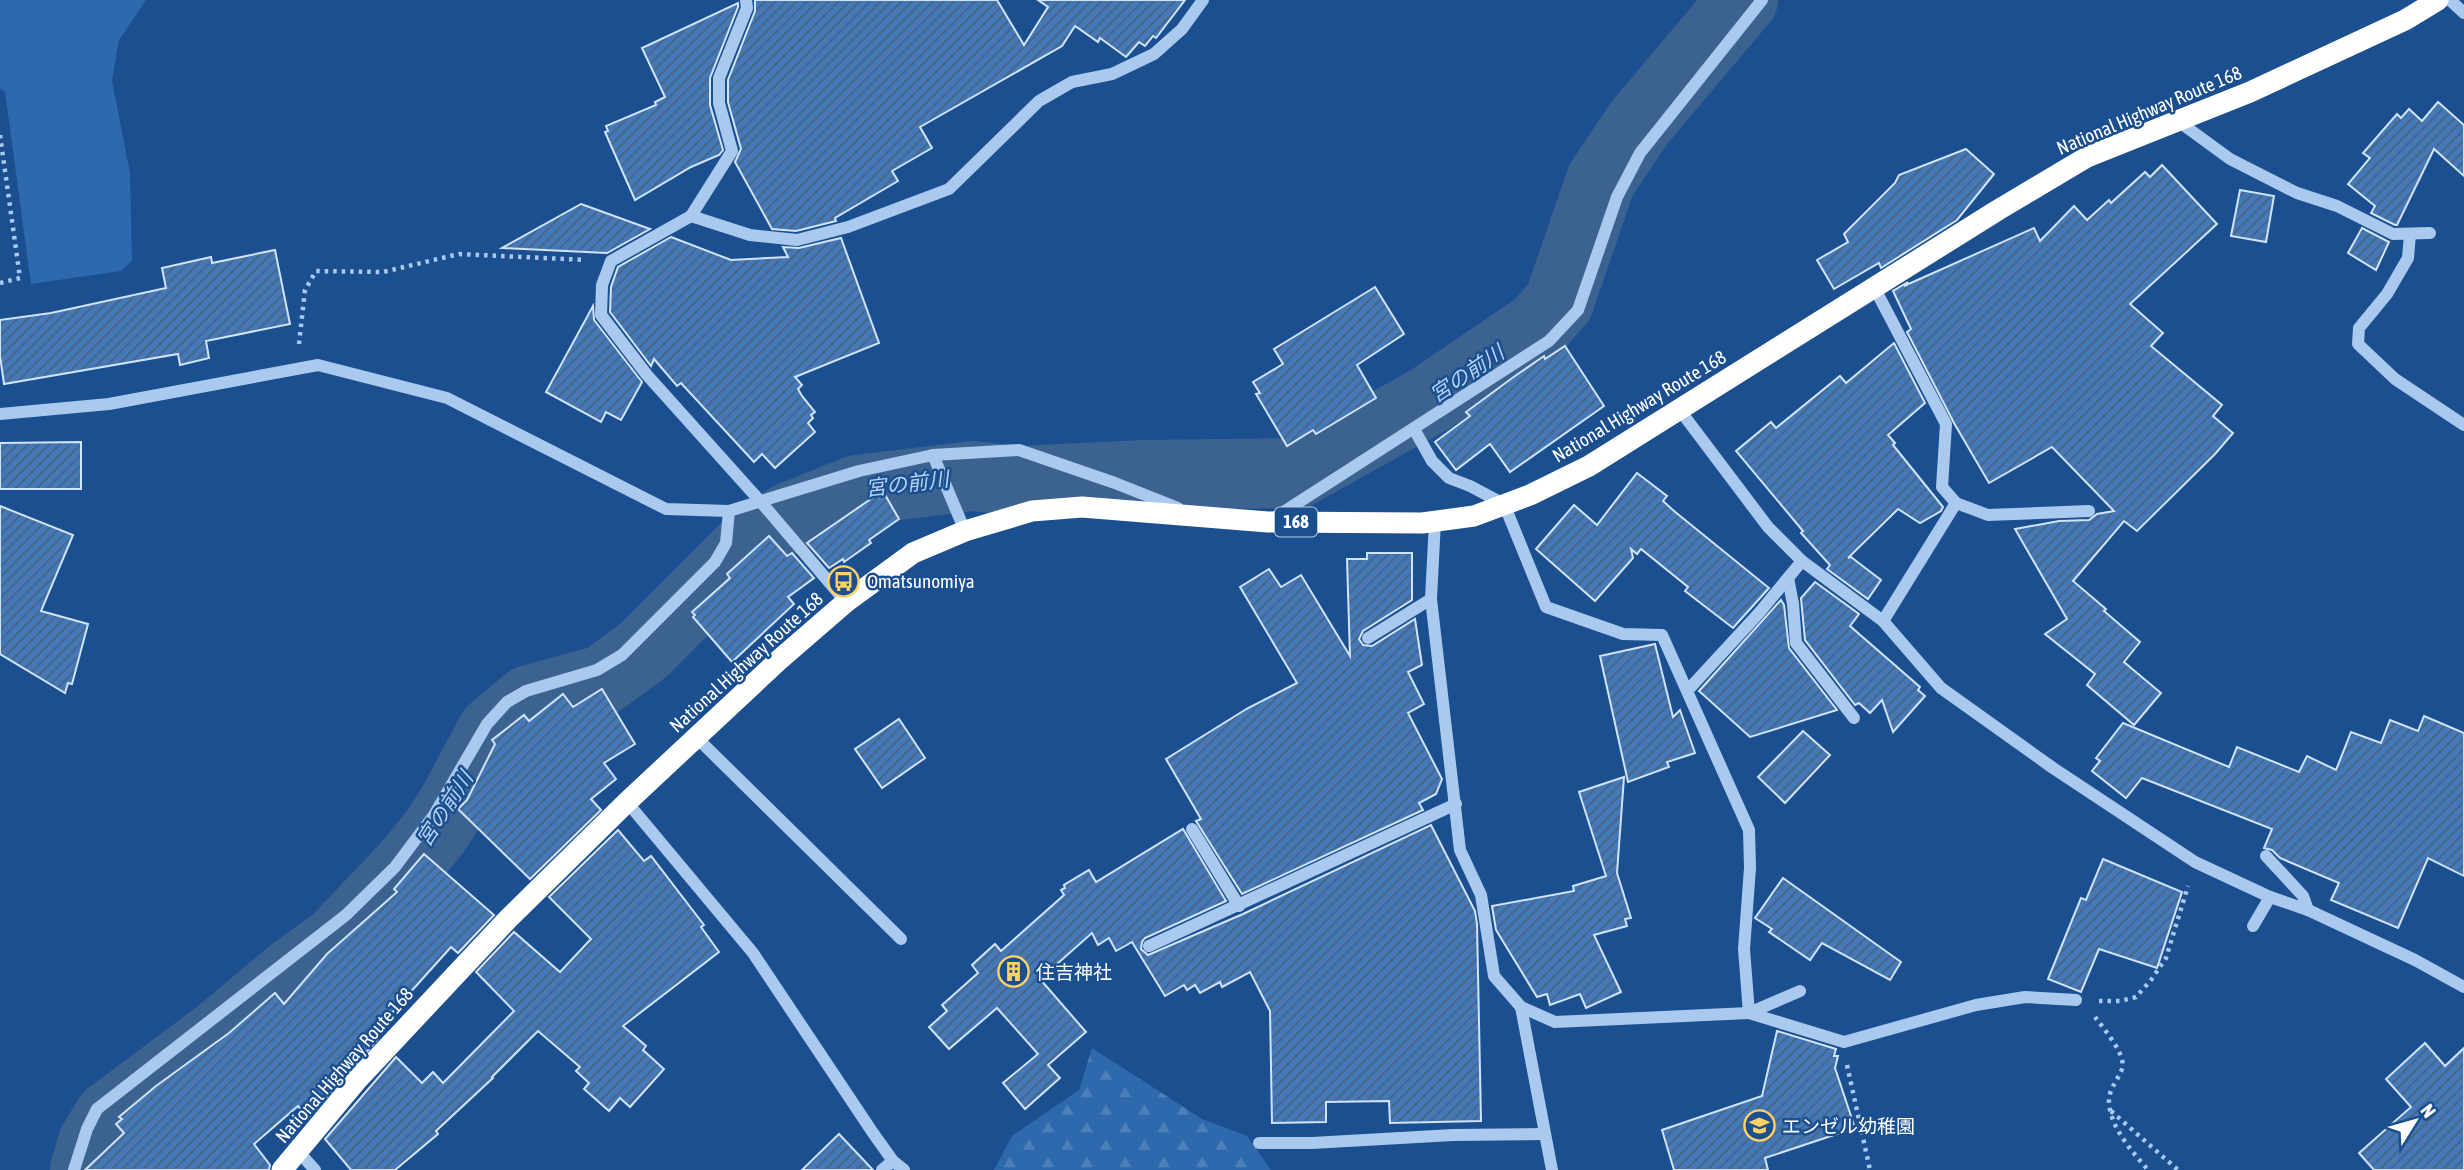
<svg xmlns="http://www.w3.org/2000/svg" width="2464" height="1170" viewBox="0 0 2464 1170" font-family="'Asap Condensed','Noto Sans JP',sans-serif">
<defs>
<pattern id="forest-firs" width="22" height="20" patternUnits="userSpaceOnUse" patternTransform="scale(1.75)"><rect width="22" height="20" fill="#2e69ad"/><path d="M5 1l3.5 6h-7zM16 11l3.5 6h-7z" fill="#4d80b9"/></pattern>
<pattern id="building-hatch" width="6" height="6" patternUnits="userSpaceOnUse" patternTransform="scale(1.75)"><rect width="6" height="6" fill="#4478b7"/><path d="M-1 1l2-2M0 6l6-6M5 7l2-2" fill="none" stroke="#486282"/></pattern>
</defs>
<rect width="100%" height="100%" fill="#1b4f8f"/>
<path fill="url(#forest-firs)" d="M1092 1048 1202 1119 1247 1136 1271 1170H994L1012 1136 1079 1090Z"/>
<path fill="#2e69ad" d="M0 0H146L119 40 112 81 130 173 132 260 121 271 31 284 5 92 0 89Z"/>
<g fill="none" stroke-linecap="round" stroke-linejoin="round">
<path stroke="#3c6290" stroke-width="70" d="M85 1170 93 1142 109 1116 219 1034 293 972 336 941 407 866 435 832 453 804 492 731 529 700 603 680 645 649 754 539 790 517 857 490 973 476 1018 481 1145 475 1298 473 1429 400 1538 326 1559 302 1601 180 1640 122 1743 0"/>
</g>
<g fill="url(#building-hatch)" stroke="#cfe3fa" stroke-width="2">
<path d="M755 0H997L1024 45 1048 7 1038 0H1185L1156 38 1153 36 1145 46 1139 42 1126 57 1100 38 1098 42 1075 26 1062 46 920 127 932 148 892 171 898 181 835 218 836 221 796 231 772 229 735 162 741 149 728 102V80L755 11Z"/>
<path d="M738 3V7L710 78V105L723 150 719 155 691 167 635 200 605 132 608 131 606 126 656 105 655 102 665 97 642 48Z"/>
<path d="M2438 102 2464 125V176L2434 149 2397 225H2395L2371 213 2375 206 2348 184 2370 158 2363 153 2397 114 2401 118 2409 109 2422 121Z"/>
<path d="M1966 149 1994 174 1957 220 1881 268 1879 263 1834 289 1817 260 1848 242 1844 234 1895 183 1899 175Z"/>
<path d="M2162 165 2217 224 2130 304 2163 333 2151 346 2222 405 2213 416 2233 433 2215 454 2137 531 2124 521 2073 581 2106 609 2104 611 2140 642 2124 662 2161 693 2134 725 2087 685 2095 674 2045 634 2067 619 2015 529 2059 521 2089 520 2097 514 2114 511 2052 447 1989 483 1954 423 1907 332 1911 329 1893 291 1908 282 1904 286 2034 228 2040 241 2074 206 2087 220 2109 200 2111 203 2145 172 2150 177Z"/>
<path d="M2240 190 2274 196 2266 242 2231 236Z"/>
<path d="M581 204 650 229 607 253 502 248Z"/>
<path d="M2362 228 2389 242 2376 270 2348 253Z"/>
<path d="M671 237 731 260 788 257 783 247 799 248 841 238 879 343 795 377 802 385 798 389 802 396 815 412 811 415 813 418 808 423 815 432 775 468 762 454 754 462 681 383 677 386 654 359 651 366 610 312 611 287 618 267Z"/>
<path d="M275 250 290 324 206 341 209 358 180 365 178 354 4 384 0 356V320L51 313 166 288 162 268 211 257 212 263Z"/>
<path d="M1375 287 1404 334 1357 365 1376 398 1316 434 1313 430 1287 446 1256 394 1260 393 1253 382 1283 364 1274 349Z"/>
<path d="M593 306 594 320 642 382 621 420 606 412 601 422 546 392Z"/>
<path d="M1894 343 1925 403 1888 435 1895 443 1893 445 1943 507 1941 511 1920 523 1898 509 1848 558 1851 557 1881 580 1868 599 1827 569 1830 565 1801 533 1803 531 1736 451 1771 422 1776 428 1840 376 1846 383Z"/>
<path d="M1565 346 1604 406 1510 472 1490 444 1456 470 1435 442 1470 416 1466 412 1515 376 1544 356 1545 359Z"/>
<path d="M81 442V489H0V443Z"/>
<path d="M1637 473 1667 496 1663 501 1674 511 1769 588 1733 628 1685 591 1688 587 1641 549 1637 554 1631 549 1633 558 1595 601 1536 549 1574 505 1597 525Z"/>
<path d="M884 493 899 519 869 540 871 543 844 562 843 559 829 568 807 543 878 494 879 497Z"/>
<path d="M0 506 73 535 41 611 88 624 72 684 68 683 65 693 0 654Z"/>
<path d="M769 536 787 556 792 553 814 578 788 597 794 604 732 662 693 617 695 615 692 612 730 578 727 574Z"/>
<path d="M1367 553H1412V600L1363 631 1359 639 1363 645 1372 646 1415 619 1422 665 1408 672 1424 704 1408 713 1442 779 1436 794 1419 803 1423 810 1242 894 1196 821 1201 819 1166 759 1248 708 1297 683 1240 587 1269 569 1281 587 1301 575 1350 656 1347 559H1367Z"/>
<path d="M1815 582 1859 614 1850 626 1920 687 1918 690 1925 696 1893 732 1882 700 1870 713 1859 703 1855 705 1805 640 1801 598Z"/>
<path d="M1781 600 1784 605 1789 648 1837 710 1750 737 1699 691Z"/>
<path d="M1655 644 1673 717 1680 710 1695 753 1667 762 1669 767 1628 782 1600 656Z"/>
<path d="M602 689 635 744 604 763 616 779 591 799 601 810 530 879 458 809 467 800 495 744 492 740 524 715 529 721 563 694 573 707Z"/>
<path d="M2424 716 2464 733V876L2428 858 2398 928 2331 900 2339 883 2280 858 2272 850 2264 848 2272 829 2142 778 2126 798 2092 771 2100 761 2096 758 2123 723 2229 767 2237 747 2299 772 2307 756 2336 770 2351 732 2381 743 2390 720 2418 731Z"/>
<path d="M899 719 925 758 882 788 855 749Z"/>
<path d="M1803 731 1830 755 1785 803 1758 777Z"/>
<path d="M1624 777 1617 873 1631 918 1625 919 1627 926 1594 935 1621 992 1586 1008 1580 994 1550 1005 1547 994 1537 997 1496 930 1492 906 1574 891 1573 886 1606 876 1579 792Z"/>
<path d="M1431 825 1475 911 1477 924 1481 1121 1390 1123 1389 1101 1326 1102V1122L1272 1123 1270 1011 1250 972 1222 987 1220 982 1200 993 1195 985 1187 990 1184 985 1165 996 1132 942 1116 951 1109 938 1098 945 1092 933 1040 979 1086 1032 1048 1065 1060 1078 1025 1109 1003 1083 1038 1054 997 1008 949 1049 929 1027 947 1011 942 1005 978 973 972 965 995 944 1001 951 1064 895 1061 890 1065 888 1064 885 1089 870 1096 882 1183 829 1226 901 1145 938 1142 942 1141 949 1148 955 1243 914Z"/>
<path d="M618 830 644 861 651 856 704 925 701 927 719 952 623 1026 646 1046 643 1050 664 1069 630 1107 620 1098 609 1111 584 1089 589 1083 576 1071 580 1067 538 1031 492 1077 493 1078 436 1131 438 1134 395 1170H351L325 1139 396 1057 422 1083 433 1072 443 1083 514 1011 476 972 514 932 560 972 591 939 549 897Z"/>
<path d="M424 854 494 915 458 953 451 947 373 1034 378 1039 308 1118 298 1106 254 1144 270 1165 269 1170H85L124 1133 116 1124 122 1119 119 1117 156 1086 229 1033 275 993 284 1004 327 954 397 892 394 889Z"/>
<path d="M2103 859 2182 892 2157 968 2099 949 2081 992 2048 979 2081 898 2086 900Z"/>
<path d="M1783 878 1901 962 1890 980 1822 943 1810 960 1769 932 1772 929 1755 918Z"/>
<path d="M1777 1031 1836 1049 1834 1056H1838L1835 1068 1855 1128 1765 1158 1768 1170H1674L1662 1130 1762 1096Z"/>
<path d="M2425 1043 2445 1066 2464 1048V1170H2374L2359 1153 2411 1107 2386 1079Z"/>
<path d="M839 1134 873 1170H802Z"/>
</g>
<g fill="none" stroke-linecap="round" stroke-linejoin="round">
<g stroke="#a9c9ee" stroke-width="4.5" stroke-dasharray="3.5 5" stroke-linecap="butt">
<path d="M0 135 20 278 0 283"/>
<path d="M299 344 305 290 316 271 383 272 459 254 586 260"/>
<path d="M2099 1001H2120L2136 997 2151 980 2166 958 2188 886"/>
<path d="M2095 1017C2103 1028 2127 1055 2122 1069 2117 1082 2108 1089 2109 1104 2112 1130 2132 1151 2148 1170"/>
<path d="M1847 1065 1870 1170"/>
<path d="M2111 1111 2178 1170"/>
</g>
<g stroke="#a9c9ee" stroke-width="12">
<path d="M2450 0 2464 13"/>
<path d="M2178 121 2230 159 2297 193 2337 206 2393 234 2430 233"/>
<path d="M691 216 732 151 719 103V78L747 8 746 0"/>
<path d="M2410 234 2408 258 2387 294 2359 328 2358 344 2395 379 2464 425"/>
<path d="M1874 287 1946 424 1942 487 1956 503 1988 515 2089 511"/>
<path d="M1679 409 1768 527 1802 561 1883 621 1941 688 2053 768 2195 862 2270 897 2308 910 2415 960 2464 987"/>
<path d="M0 414 109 404 318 365 447 398 666 509 729 511 859 471 933 455 1019 450 1115 483 1178 508"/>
<path d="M1414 429 1432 461 1449 478 1470 486 1504 504 1546 607 1623 634 1662 635 1749 830 1750 868 1744 949 1749 1013 1844 1042 1976 1005 2025 997 2076 1000"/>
<path d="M933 455 965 531"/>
<path d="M1271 520 1549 341 1578 310 1617 197 1640 153 1762 0"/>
<path d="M1435 521 1431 599 1460 850 1481 895 1494 976 1521 1007 1555 1022 1749 1013 1800 991"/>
<path d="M1788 578 1793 604 1796 643 1854 718"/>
<path d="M846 602 760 501 647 375 601 315 602 285 611 261 691 216 750 235 797 240 848 227 949 189 1039 101 1072 82 1112 74 1154 54 1182 29 1203 0"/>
<path d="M1883 621 1956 503"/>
<path d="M1368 638 1431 599"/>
<path d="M1688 690 1759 613 1802 561"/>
<path d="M696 737 901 939"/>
<path d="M627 802 753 953 873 1133 893 1161 904 1170"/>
<path d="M1192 829 1239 906"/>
<path d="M2266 856 2303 896 2308 910"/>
<path d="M2253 926 2270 897"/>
<path d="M1149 946 1456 804"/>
<path d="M1521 1007 1552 1170"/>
<path d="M1259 1143H1312L1453 1135 1544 1134"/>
<path d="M298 1151 315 1170"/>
<path d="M74 1170 87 1129 97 1109 346 915 395 867 434 815 487 724 507 702 526 691 597 670 622 655 715 562 726 543 729 511"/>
<path d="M882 1170 893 1161"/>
</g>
<path stroke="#fff" stroke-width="21" d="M282 1170 357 1080 508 919 627 802 779 660 846 602 913 553 965 531 1032 511 1082 507 1268 522 1422 523 1474 516 1530 495 1589 466 1998 210 2087 157 2250 92 2405 20 2438 0"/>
</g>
<defs>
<symbol id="bus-ring" viewBox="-11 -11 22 22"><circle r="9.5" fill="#1b4f8f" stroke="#ffd166" stroke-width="1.5"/><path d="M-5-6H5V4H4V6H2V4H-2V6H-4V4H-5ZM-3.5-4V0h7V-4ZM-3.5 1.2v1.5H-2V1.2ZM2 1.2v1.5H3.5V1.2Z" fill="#ffd166"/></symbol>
<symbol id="building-ring" viewBox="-11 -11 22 22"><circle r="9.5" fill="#1b4f8f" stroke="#ffd166" stroke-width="1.5"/><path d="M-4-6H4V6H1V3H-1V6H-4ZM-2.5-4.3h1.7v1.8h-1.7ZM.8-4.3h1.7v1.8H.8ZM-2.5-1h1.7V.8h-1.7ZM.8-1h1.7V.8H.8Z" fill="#ffd166"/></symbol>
<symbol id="school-ring" viewBox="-11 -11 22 22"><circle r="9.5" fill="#1b4f8f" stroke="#ffd166" stroke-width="1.5"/><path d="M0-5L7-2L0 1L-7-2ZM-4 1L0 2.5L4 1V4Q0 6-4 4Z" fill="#ffd166"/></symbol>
</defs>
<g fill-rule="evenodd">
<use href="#bus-ring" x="826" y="564" width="35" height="35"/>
<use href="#building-ring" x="996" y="954" width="35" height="35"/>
<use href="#school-ring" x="1742" y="1108" width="35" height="35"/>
</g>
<g text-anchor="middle" stroke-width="5" stroke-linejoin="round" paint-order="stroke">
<rect fill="#1b4f8f" stroke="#bbcadd" stroke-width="2" x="1275" y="507.5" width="42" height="29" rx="5"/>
<g font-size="18" font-weight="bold" fill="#fff">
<text x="1296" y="528">168</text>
</g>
<g font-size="19" fill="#fff" stroke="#1b4f8f">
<text transform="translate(2149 110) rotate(-23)" y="7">National Highway Route 168</text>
<text transform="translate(1639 406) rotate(-31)" y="7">National Highway Route 168</text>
<text transform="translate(746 662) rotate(-42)" y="7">National Highway Route 168</text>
<text transform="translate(344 1065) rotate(-49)" y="7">National Highway Route 168</text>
</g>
<g font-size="19" fill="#fff" stroke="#1b4f8f" text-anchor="start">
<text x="867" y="588">Omatsunomiya</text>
<text x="1036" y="979">住吉神社</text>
<text x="1782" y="1133">エンゼル幼稚園</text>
</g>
<g font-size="21" font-style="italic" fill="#b5d3f5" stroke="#1b4f8f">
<text transform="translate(1467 374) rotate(-34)" y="7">宮の前川</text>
<text transform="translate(907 484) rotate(-7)" y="7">宮の前川</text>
<text transform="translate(445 809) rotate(-57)" y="7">宮の前川</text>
</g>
</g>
<g transform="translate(2415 1121) rotate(53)" stroke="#1b4f8f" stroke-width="5" paint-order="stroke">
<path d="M0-5L12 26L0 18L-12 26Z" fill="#ffffff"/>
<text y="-10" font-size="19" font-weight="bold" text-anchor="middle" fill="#ffffff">N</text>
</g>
</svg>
